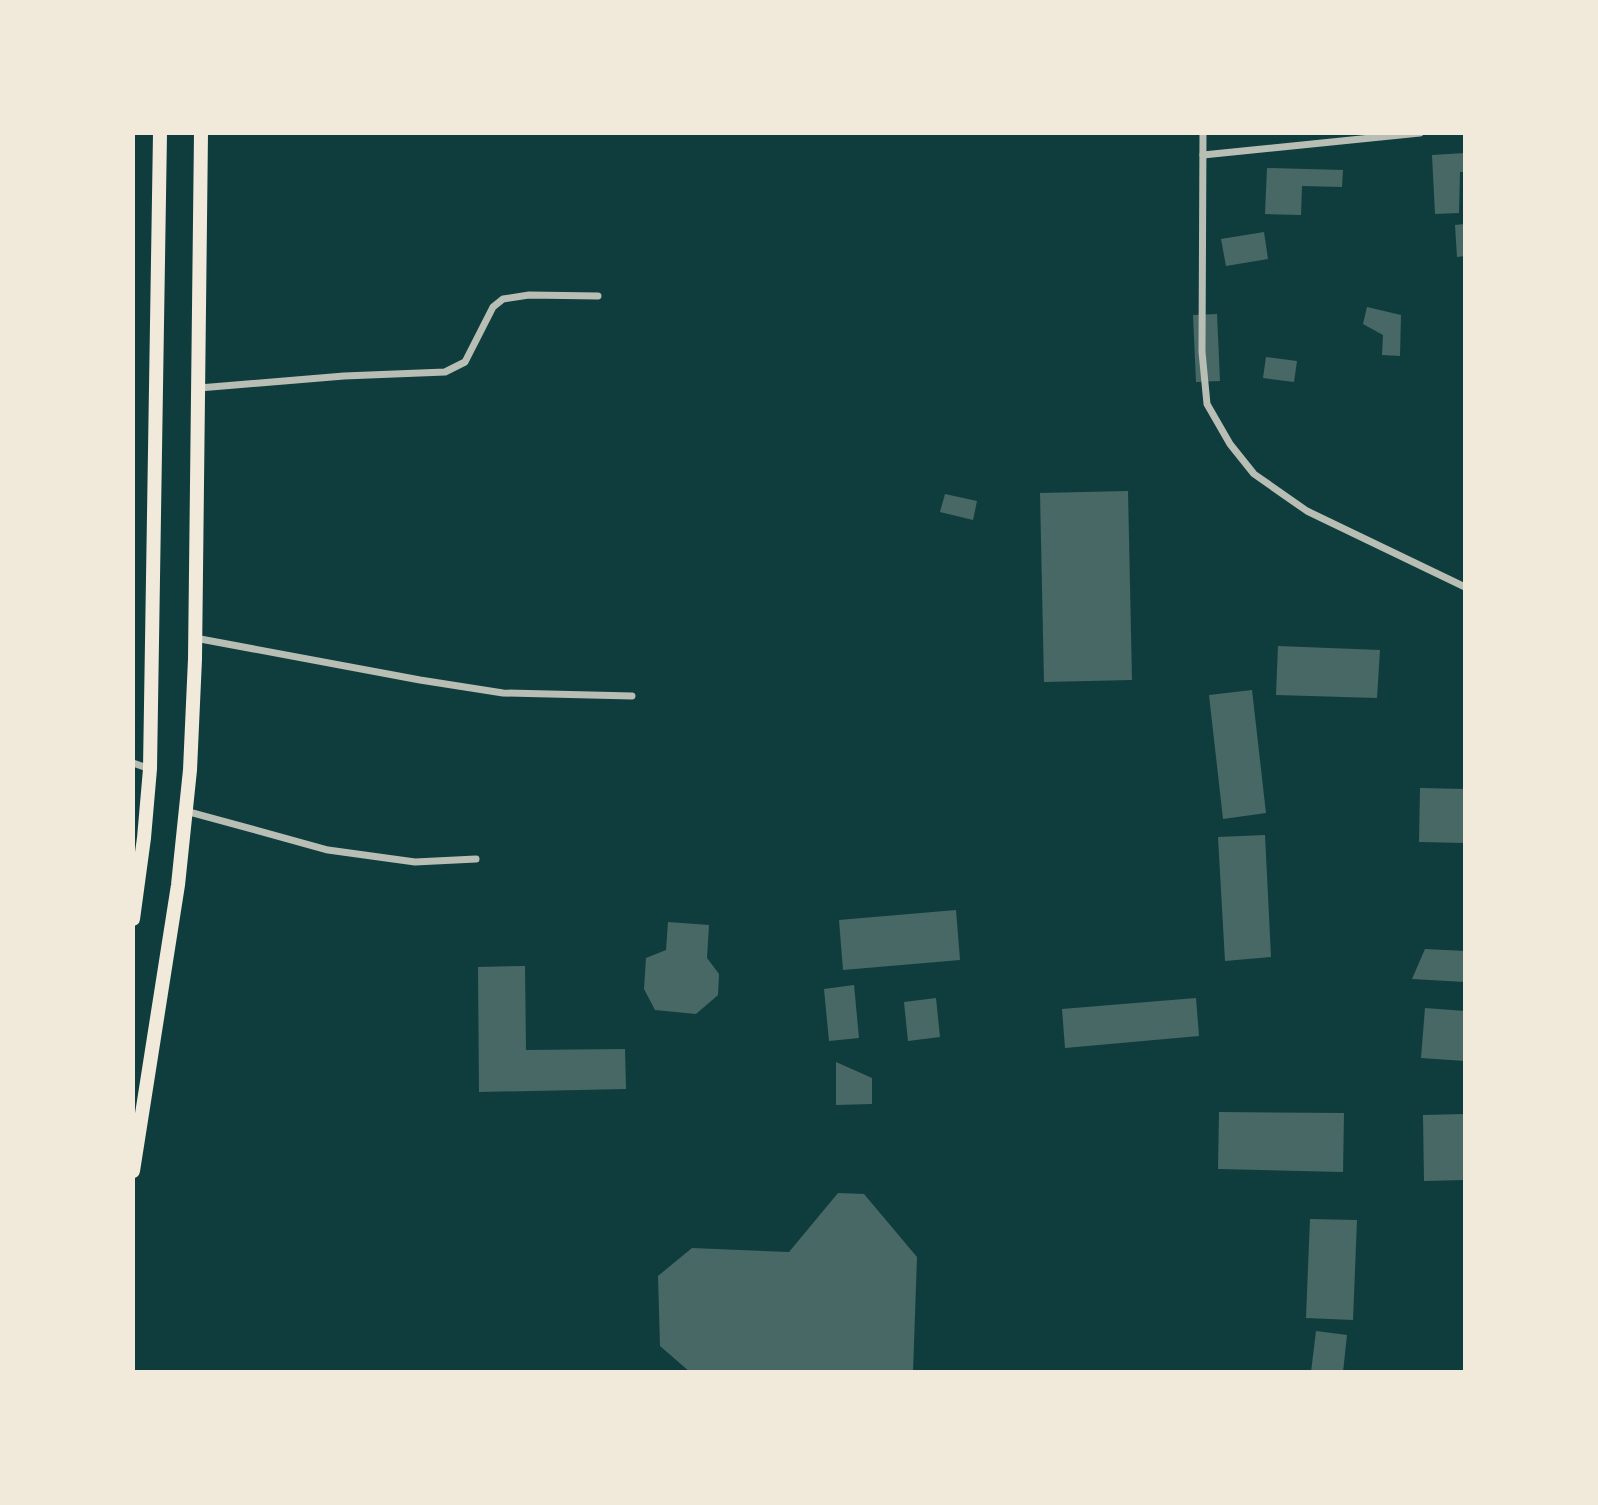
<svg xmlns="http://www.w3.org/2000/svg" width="1598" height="1505" viewBox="0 0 1598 1505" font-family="'Nunito Sans',sans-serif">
<rect width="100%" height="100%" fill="#0f3d3e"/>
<g fill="#486865">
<path d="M1465 153V172H1460L1459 213 1435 214 1432 155Z"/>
<path d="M1267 168 1343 170 1342 187 1302 186 1301 215 1265 214Z"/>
<path d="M1465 224V256L1457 257 1455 225Z"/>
<path d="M1264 232 1268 259 1226 266 1221 239Z"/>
<path d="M1367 307 1401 315 1400 356 1382 355 1383 335 1363 324Z"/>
<path d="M1217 314 1220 381 1196 382 1193 315Z"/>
<path d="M1266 357 1297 361 1294 382 1263 378Z"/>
<path d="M1128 491 1132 680 1044 682 1040 493Z"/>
<path d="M945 494 977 501 973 520 940 512Z"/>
<path d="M1278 646 1380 650 1377 698 1276 695Z"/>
<path d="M1252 690 1266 813 1223 819 1209 695Z"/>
<path d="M1420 788 1465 789V843L1419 842Z"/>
<path d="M1265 835 1271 957 1225 961 1218 837Z"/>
<path d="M956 910 960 960 843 970 839 920Z"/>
<path d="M668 922 709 925 707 958 719 974 718 995 696 1014 655 1010 644 989 646 958 666 950Z"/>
<path d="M1425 949 1465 951V982L1412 979Z"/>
<path d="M525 966 526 1050 625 1049 626 1089 479 1092 478 967Z"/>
<path d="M854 985 859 1038 829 1041 824 989Z"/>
<path d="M936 998 940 1037 908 1041 904 1002Z"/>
<path d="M1196 998 1199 1036 1065 1048 1062 1009Z"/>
<path d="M1425 1008 1465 1011V1061L1421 1058Z"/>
<path d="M836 1062 872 1078V1104L836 1105Z"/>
<path d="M1219 1112 1344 1113 1343 1172 1218 1169Z"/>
<path d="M1465 1114V1180L1424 1181 1423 1115Z"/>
<path d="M838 1193 864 1194 917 1257 913 1372H690L660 1346 658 1276 692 1248 789 1252Z"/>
<path d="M1310 1219 1357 1220 1353 1320 1306 1318Z"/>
<path d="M1316 1331 1347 1335 1343 1372H1311Z"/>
</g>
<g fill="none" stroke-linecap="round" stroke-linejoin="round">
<g stroke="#b8beb3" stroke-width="7">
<path d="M1203 133 1202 352 1207 404 1230 444 1254 474 1307 511 1465 587"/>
<path d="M1203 155 1420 133"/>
<path d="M199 388 344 376 445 372 465 362 493 307 503 299 529 295 598 296"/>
<path d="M195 638 420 680 503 693 632 696"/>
<path d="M133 763 150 769"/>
<path d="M186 811 328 850 415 862 476 859"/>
</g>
<g stroke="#f1e9da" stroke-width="14">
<path d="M133 919 144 838 150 769 160 133"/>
<path d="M133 1171 178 885 190 770 195 659 201 133"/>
</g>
</g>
<rect width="1598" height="1505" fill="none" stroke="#f1e9da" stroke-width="270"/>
</svg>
